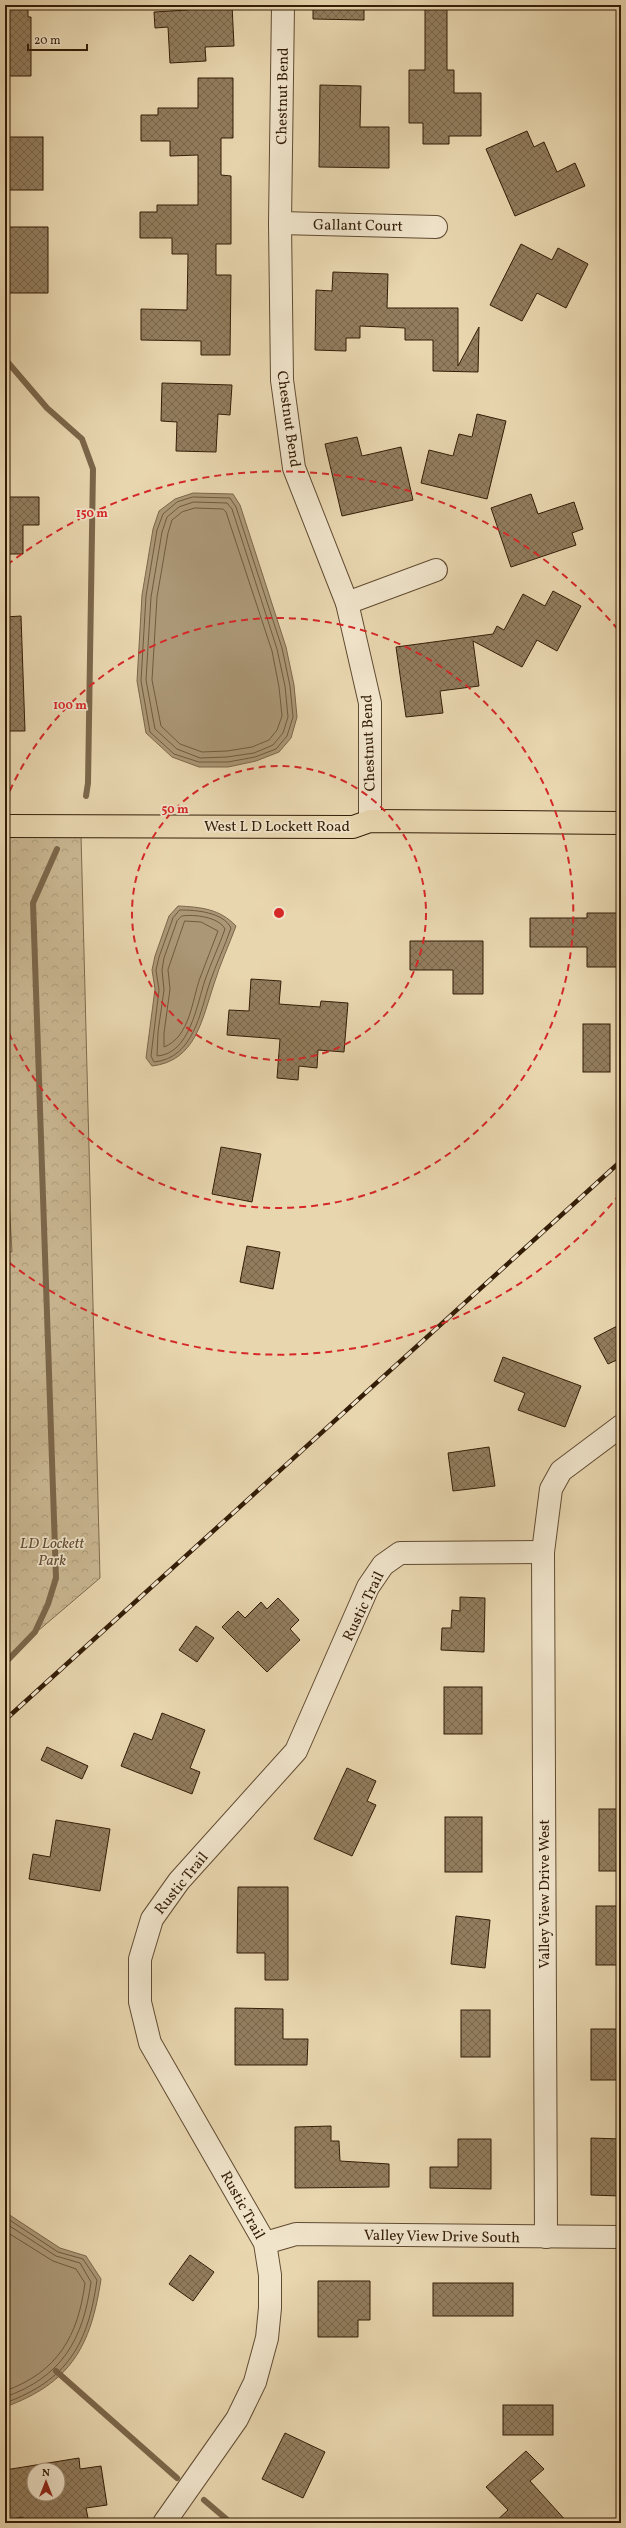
<svg xmlns="http://www.w3.org/2000/svg" width="626" height="2528" viewBox="0 0 626 2528" font-family="Vollkorn,serif">
<defs>
<pattern id="park-crowns" width="20" height="18" patternUnits="userSpaceOnUse"><rect width="20" height="18" fill="#c9b792"/><path d="M2 6a3 3 0 1 1 6 0M12 15a3 3 0 1 1 6 0" fill="none" stroke="#ad9d7c"/></pattern>
<pattern id="building-cross-hatch" width="8" height="8" patternUnits="userSpaceOnUse"><rect width="8" height="8" fill="#927d5e"/><path d="M0 0l8 8M0 8l8-8" fill="none" stroke="#78664c"/></pattern>
</defs>
<rect width="100%" height="100%" fill="#e8d6af"/>
<filter id="stains"><feTurbulence type="fractalNoise" baseFrequency=".005" numOctaves="4"/><feColorMatrix values="0 0 0 0 .2 0 0 0 0 .09 0 0 0 0 .02 0 0 0 .5 -.17"/></filter>
<radialGradient id="worn" r=".72"><stop offset=".6" stop-color="#630" stop-opacity="0"/><stop offset="1" stop-color="#630" stop-opacity=".3"/></radialGradient>
<path fill="url(#park-crowns)" stroke="#7e6a4c" d="M5 835H81L100 1578 5 1659Z"/>
<path fill="#c9b792" stroke="#7e6a4c" d="M5 1130 12 1252 5 1250Z"/>
<g fill="#ab9776" stroke="#7b664a">
<path d="M193 493 233 494 240 505 286 647 294 685 297 717 291 738 279 752 256 761 228 767H199L172 757 146 733 137 681 142 595 153 529 159 511 175 499Z"/>
<path d="M178 906C201 907 220 909 236 926 229 945 220 964 214 984 202 1019 196 1061 152 1066L146 1058 155 989 152 970 155 956 169 916Z"/>
<path d="M5 2212 60 2248 86 2256 101 2279C91 2346 71 2383 5 2407Z"/>
</g>
<g fill="none" stroke-linecap="round" stroke-linejoin="round">
<g stroke="#705a3e" stroke-width="1">
<path d="M193 497 230 498 236 507 282 648 290 686 293 717 287 736 276 749 255 757 228 762H199L174 754 150 732 141 681 146 596 157 530 163 514 177 502Z"/>
<path d="M194 502 227 503 232 509 277 649 285 686 288 717 283 733 273 745 254 753 227 757 200 758 177 749 155 729 146 680 151 597 162 532 167 517 179 507Z"/>
<path d="M195 508 223 509 226 512 272 651 279 687 282 716 277 730 269 740 252 747 227 751 202 752 180 744 161 726 152 680 157 597 168 533 172 520 182 512Z"/>
<path d="M180 910C196 910 223 912 231 928 225 946 216 964 210 982 200 1012 194 1058 154 1062L151 1056 159 990 156 970 159 957 173 918Z"/>
<path d="M182 916C194 914 219 917 225 929 219 946 211 963 205 980 197 1004 190 1054 157 1056L158 1032 164 990 162 970 164 958 177 921Z"/>
<path d="M185 921 201 922 218 931C212 947 206 962 200 978 192 1000 190 1037 164 1047V1033L170 989 168 970Z"/>
<path d="M5 2217 58 2252 83 2259 97 2280C88 2344 68 2380 5 2403"/>
<path d="M5 2223 56 2256 80 2263 91 2282C83 2340 62 2377 5 2397"/>
<path d="M5 2231 53 2261 76 2269 85 2283C78 2336 58 2372 5 2391"/>
</g>
<g stroke="#7b664a" stroke-width="6">
<path d="M5 359 47 408 82 439 93 469 88 783 86 796"/>
<path d="M5 1663 35 1632 48 1604 56 1578 33 903 57 849"/>
<path d="M56 2371 177 2478"/>
<path d="M204 2500 231 2523"/>
</g>
</g>
<g fill="url(#building-cross-hatch)" stroke="#341d07" fill-rule="evenodd">
<path d="M5 5H28V17H31V76H5Z"/>
<path d="M188 5H232L234 46 205 47 206 61 170 63 168 27 155 28 154 12 188 10Z"/>
<path d="M313 5H364V20L313 19Z"/>
<path d="M425 5H447V70H454V93H481V136H449V144H423V123H409V70H425Z"/>
<path d="M198 78H233V138H221V175L231 176V244H216V275H231L230 355H201V341L141 340V309L187 310 188 254H172V238H140V212H157V205H198V155L170 156V141H141V115H158V108H198Z"/>
<path d="M320 85 361 86 360 127H389V168L319 167Z"/>
<path d="M527 131 534 147 544 142 557 172 575 163 585 186 515 216 486 149Z"/>
<rect x="5" y="137" width="38" height="53"/>
<path d="M7 227H48V293H5Z"/>
<path d="M521 244 552 260 558 248 588 264 566 308 537 293 522 321 490 305Z"/>
<path d="M333 272 388 274 387 308H458V366L479 327 478 372 433 371V340H405V328L360 326V338H346V351L315 350 316 290 332 291Z"/>
<path d="M162 383 232 385 230 415 218 414 216 452 176 451 177 422 161 421Z"/>
<path d="M477 414 506 421 487 499 421 483 429 450 453 456 459 434 472 437Z"/>
<path d="M357 437 362 456 401 447 413 500 342 516 325 444Z"/>
<path d="M531 494 538 514 574 502 583 529 572 533 576 545 511 567 491 508Z"/>
<path d="M5 497H39V525H23V554H5Z"/>
<path d="M553 591 581 606 557 651 537 640 522 667 473 641 479 686 440 691 443 713 406 717 396 647 493 634 497 626 504 630 523 594 545 606Z"/>
<path d="M21 616 25 731H5V617Z"/>
<path d="M587 913H621V967H587V947H530V918H587Z"/>
<path d="M410 941H483V994H453V970H410Z"/>
<path d="M251 979 281 981 279 1004 320 1007 321 1001 348 1003 344 1052 318 1050 317 1068 299 1066 298 1080 277 1078 280 1039 227 1035 229 1010 249 1011Z"/>
<rect x="583" y="1024" width="27" height="48"/>
<path d="M221 1147 261 1154 252 1202 212 1194Z"/>
<path d="M247 1246 280 1252 273 1289 240 1282Z"/>
<path d="M621 1324V1358L608 1364 594 1338Z"/>
<path d="M503 1357 581 1386 565 1427 518 1410 525 1393 494 1381Z"/>
<path d="M489 1447 495 1486 453 1491 448 1453Z"/>
<path d="M460 1597 485 1598 484 1652 441 1650 442 1628H451L452 1610 460 1611Z"/>
<path d="M278 1598 299 1620 290 1629 300 1640 267 1672 222 1627 238 1611 245 1618 261 1602 267 1609Z"/>
<path d="M196 1626 214 1638 197 1662 179 1650Z"/>
<rect x="444" y="1687" width="38" height="47"/>
<path d="M162 1713 205 1730 190 1768 200 1772 192 1794 121 1766 134 1733 152 1740Z"/>
<path d="M47 1747 88 1766 82 1779 41 1760Z"/>
<path d="M347 1768 376 1781 367 1801 376 1805 352 1856 314 1839Z"/>
<rect x="599" y="1809" width="22" height="62"/>
<rect x="445" y="1817" width="37" height="55"/>
<path d="M56 1820 110 1829 100 1891 29 1879 33 1854 50 1857Z"/>
<path d="M238 1887H288V1980H265V1953H237Z"/>
<rect x="596" y="1906" width="25" height="59"/>
<path d="M456 1916 490 1920 485 1968 451 1964Z"/>
<path d="M235 2008 283 2009V2039H308L307 2065H235Z"/>
<rect x="461" y="2010" width="29" height="47"/>
<rect x="591" y="2029" width="30" height="51"/>
<path d="M331 2126V2141H339L340 2161 389 2164V2187L295 2188V2127Z"/>
<path d="M591 2138 621 2139V2196L591 2195Z"/>
<path d="M458 2139H491V2189L430 2188V2167H458Z"/>
<path d="M190 2255 214 2272 193 2301 169 2284Z"/>
<path d="M318 2281H370V2320H358V2337H318Z"/>
<rect x="433" y="2283" width="80" height="33"/>
<rect x="503" y="2405" width="50" height="30"/>
<path d="M285 2433 325 2452 303 2498 262 2479Z"/>
<path d="M526 2451 544 2469 530 2481 568 2523H494L508 2510 486 2487Z"/>
<path d="M79 2458 80 2469 101 2466 107 2505 86 2508 88 2518 59 2523H45L43 2521 24 2523 23 2517 5 2520V2470ZM34 2470H58V2494H34Z"/>
</g>
<g fill="none" stroke-linecap="round" stroke-linejoin="round">
<defs>
<g id="minor">
<path d="M283 5 280 223 282 380 294 468 347 603 370 703V821"/>
<path d="M280 223 436 227"/>
<path d="M347 603 436 570"/>
<path d="M546 2237 543 1552 551 1489 561 1471 621 1426"/>
<path d="M265 2243 296 2234 621 2237"/>
<path d="M164 2523 237 2419 255 2382 267 2338 270 2308V2275L265 2243 150 2043 140 2002V1959L152 1919 179 1881 296 1751 368 1587 383 1565 400 1553 543 1552"/>
</g>
<path id="major" d="M5 826 353 827 370 821 621 823"/>
</defs>
<use href="#minor" stroke="#614b31" stroke-width="24"/>
<use href="#major" stroke="#341d07" stroke-width="24"/>
<use href="#minor" stroke="#f0e4cb" stroke-width="22"/>
<use href="#major" stroke="#e8d6af" stroke-width="22"/>
<defs>
<path id="rail" d="M5 1720 621 1161"/>
</defs>
<use href="#rail" stroke="#341d07" stroke-width="4.5"/>
<use href="#rail" stroke="#f0e4cb" stroke-width="3" stroke-dasharray="9" stroke-linecap="butt"/>
</g>
<g fill="none" stroke="#d62828" stroke-width="2" stroke-dasharray="7 5">
<circle cx="279" cy="913" r="147"/>
<path d="M5 802A295 295 0 1 1 5 1024"/>
<path d="M620 1194A442 442 0 0 1 7 1261M7 565A442 442 0 0 1 620 632"/>
</g>
<g text-anchor="middle" stroke-width="3.5" stroke-linejoin="round" paint-order="stroke">
<g font-size="15" fill="#341d07" stroke="#f0e4cb">
<text transform="translate(282 96) rotate(-89)" y="5">Chestnut Bend</text>
<text transform="translate(358 225) rotate(1)" y="5">Gallant Court</text>
<text transform="translate(289 419) rotate(82)" y="5">Chestnut Bend</text>
<text transform="translate(368 743) rotate(-92)" y="5">Chestnut Bend</text>
<text x="277" y="831">West L D Lockett Road</text>
<text transform="translate(363 1606) rotate(-64)" y="5">Rustic Trail</text>
<text transform="translate(181 1883) rotate(-51)" y="5">Rustic Trail</text>
<text transform="translate(544 1894) rotate(-90)" y="5">Valley View Drive West</text>
<text transform="translate(243 2205) rotate(61)" y="5">Rustic Trail</text>
<text transform="translate(442 2236) rotate(1)" y="5">Valley View Drive South</text>
</g>
<g font-size="15" font-style="italic" fill="#614b31" stroke="#f0e4cb">
<text x="52" y="1548">LD Lockett<tspan x="52" dy="17">Park</tspan></text>
</g>
</g>
<circle cx="279" cy="913" r="6" fill="#d62828" stroke="#f0e4cb" stroke-width="2"/>
<g font-size="12" text-anchor="middle" font-weight="bold" fill="#d62828" stroke="#f0e4cb" stroke-width="3.5" stroke-linejoin="round" paint-order="stroke">
<text x="92" y="517">150 m</text>
<text x="70" y="709">100 m</text>
<text x="175" y="813">50 m</text>
</g>
<rect width="626" height="2528" fill="none" stroke="#e8d6af" stroke-width="20"/>
<rect x="6" y="6" width="614" height="2516" fill="none" stroke="#341d07" stroke-width="2"/>
<rect x="10" y="10" width="606" height="2508" fill="none" stroke="#341d07"/>
<g transform="translate(46 2482)"><circle r="19" fill="#f0e4cb" stroke="#a5947d"/>
<path d="M0-3L7 15L0 10L-7 15Z" fill="#8f2418"/>
<text y="-6" font-size="11" font-weight="bold" text-anchor="middle" fill="#341d07">N</text>
</g>
<path d="M28 44v6h59v-6" fill="none" stroke="#341d07" stroke-width="2"/>
<text x="34" y="44" font-size="12" fill="#341d07" stroke="#f0e4cb" stroke-width="3" paint-order="stroke">20 m</text>
<rect width="100%" height="100%" filter="url(#stains)"/>
<rect width="100%" height="100%" fill="url(#worn)"/>
</svg>
